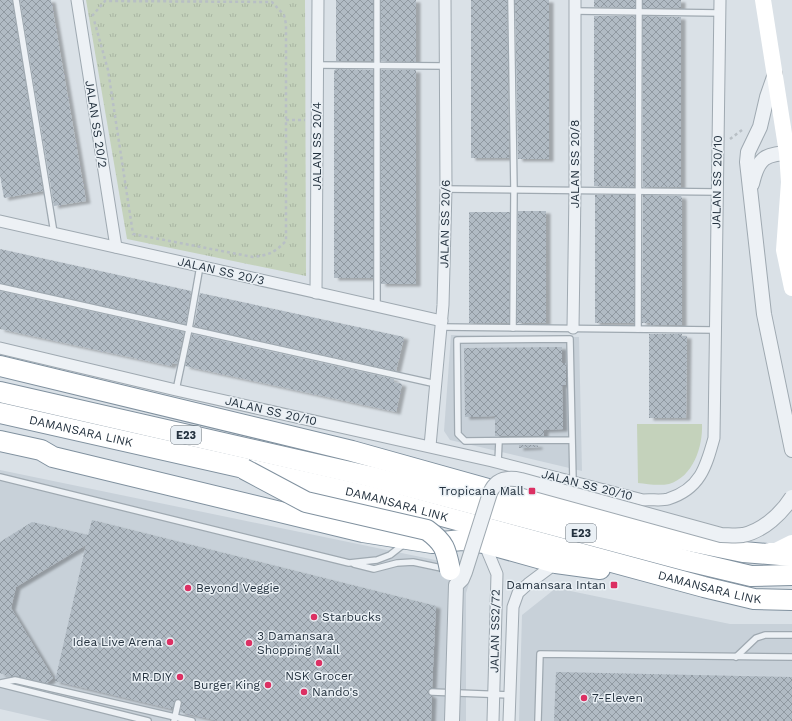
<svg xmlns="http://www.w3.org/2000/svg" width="792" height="721" viewBox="0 0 792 721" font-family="'Work Sans',sans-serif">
<defs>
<pattern id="park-tufts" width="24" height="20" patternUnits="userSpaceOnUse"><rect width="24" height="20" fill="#c4d2bb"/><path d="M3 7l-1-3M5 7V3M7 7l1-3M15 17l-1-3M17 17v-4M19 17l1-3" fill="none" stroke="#a8b5a2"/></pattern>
<pattern id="building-cross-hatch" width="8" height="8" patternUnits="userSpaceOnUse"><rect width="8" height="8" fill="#b1bbc4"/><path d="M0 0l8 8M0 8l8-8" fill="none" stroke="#9099a1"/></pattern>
<filter id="shadow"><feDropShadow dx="4.5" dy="2.5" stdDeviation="1" flood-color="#0004"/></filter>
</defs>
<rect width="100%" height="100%" fill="#dae1e7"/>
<g fill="#c8d1d9">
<path d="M451 335 579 337 582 471 450 440 444 431Z"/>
<path d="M0 470 474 568 466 593V721H52L0 709Z"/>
<path d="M556 588 730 624H792V721H519L522 615Z"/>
</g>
<path fill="#c4d2bb" d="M637 424H702C703 447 693 477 669 484 659 486 647 484 638 483Z"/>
<path fill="url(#park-tufts)" d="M86 0H305L306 276 127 239Z"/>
<g fill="url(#building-cross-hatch)" filter="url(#shadow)">
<path d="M0 0H12L43 191 4 198 0 175Z"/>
<path d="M20 0H51L86 201 54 206Z"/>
<rect x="336" y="0" width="37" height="61"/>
<path d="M381 0H416V62L381 61Z"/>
<path d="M471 0H507L509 158H471Z"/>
<path d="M515 0H549V159H518Z"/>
<path d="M594 0H635V8L594 7Z"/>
<rect x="643" y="0" width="38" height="8"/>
<path d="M594 16H635L634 187 594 186Z"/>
<path d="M643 16 681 17V187H643Z"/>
<path d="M336 69 373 70V278H334V71Z"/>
<rect x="381" y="70" width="35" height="214"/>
<rect x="595" y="195" width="39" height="128"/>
<path d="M643 195 681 196 682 198V325H650V323H642Z"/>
<path d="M518 211H546V323H517Z"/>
<path d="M469 212H510L509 323H469Z"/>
<path d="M0 249 191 291 186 324 0 283Z"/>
<path d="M0 291 184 332 177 364 172 363 171 366 0 329Z"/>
<path d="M200 293 404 337 396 371 194 326Z"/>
<path d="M192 334 394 379V382L402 384 396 412 185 366Z"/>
<path d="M649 334H682V336H687L686 418H649Z"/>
<path d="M562 347V363H566V385H562L563 429 544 430V436H495V416L465 417 464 348Z"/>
<path d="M519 445H538V447L519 448Z"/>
<path d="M92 520 436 606 432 688H430L428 691V694L432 696 431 721H219L180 712 182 702 179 699 175 700 172 709 55 681 86 545 16 587 11 608 53 678 47 683 16 676 10 677 0 673V542L32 522 88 535Z"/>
<path d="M556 672 792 677V721H554Z"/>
</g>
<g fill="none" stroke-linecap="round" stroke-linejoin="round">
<defs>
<g id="service">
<path d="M16 0 54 233"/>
<path d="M511 0 514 190 513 328"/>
<path d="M575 11 720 13"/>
<path d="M317 65 445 66"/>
<path d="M446 189 717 192"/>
<path d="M0 287 436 384"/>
<path d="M377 307V0"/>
<path d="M441 327 715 330"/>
<path d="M638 329 639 0"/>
<path d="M176 390 189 329 200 266"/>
<path d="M572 440 465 441 458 434 457 340 570 339 573 481"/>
<path d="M498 462 499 441"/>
<path d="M0 477 349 563 377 560 390 555 404 544"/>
<path d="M354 564 374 569 397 563 413 562 446 569"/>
<path d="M736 657 756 638 765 635H792"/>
<path d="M0 683 15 680 192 721"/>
<path d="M0 684 148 721"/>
<path d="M432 692 510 695"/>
<path d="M174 721 178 703"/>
<path d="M538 721 540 654 792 657"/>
</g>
<g id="minor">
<path d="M77 0 116 247"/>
<path d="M0 221 442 321"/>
<path d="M316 293 318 0"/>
<path d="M573 328 575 190V0"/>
<path d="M0 348 176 390 492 461 643 500C651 499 661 501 668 499 700 489 706 467 714 438L720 0"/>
<path d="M430 446 443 305 446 189 445 0"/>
<path d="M484 543 497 574 493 721"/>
<path d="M509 721 513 607 518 593 528 584 556 563"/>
</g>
<g id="tertiary">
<path d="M775 74 767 97 760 127 748 152 747 162 764 314 792 450"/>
<path d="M752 184C758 158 765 153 792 153"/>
</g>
<g id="motorway">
<path d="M0 366 352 451 524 499 665 536 743 552 792 556"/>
<path d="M0 392 372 477 688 561 751 576 792 575"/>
<path id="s1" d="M0 413 368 496 704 587 754 599 792 600"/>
<path d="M0 441 41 450 53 457 363 532 432 543 462 540 484 543 556 563 600 569"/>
</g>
</defs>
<use href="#service" stroke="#9fa9b1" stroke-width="8"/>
<use href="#minor" stroke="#9fa9b1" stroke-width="13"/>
<use href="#tertiary" stroke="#9fa9b1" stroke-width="16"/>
<use href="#motorway" stroke="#80919f" stroke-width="22"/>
<g stroke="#b8bfc5" stroke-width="2.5" stroke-dasharray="3 3" stroke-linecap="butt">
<path d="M92 16 105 1 272 2 284 15 286 24V241C274 253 269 255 253 257L133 234 108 70 94 20"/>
<path d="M286 120H305"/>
<path d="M730 139 742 130"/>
</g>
<use href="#service" stroke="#edf1f5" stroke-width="5.5"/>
<use href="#minor" stroke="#edf1f5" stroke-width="11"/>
<use href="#tertiary" stroke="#edf1f5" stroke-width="14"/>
<g stroke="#fff" stroke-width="16">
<path d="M763 0 787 153 789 182 784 250 792 288"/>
<path d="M769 551H776L792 543"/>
</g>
<use href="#motorway" stroke="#fff" stroke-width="20"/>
<defs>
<path id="tertiary-bridge" d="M452 721 456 585 462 579 465 572 490 493C496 479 507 477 521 480L721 535C728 535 736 536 743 535 763 531 782 513 792 497"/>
<path id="motorway-bridge" d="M244 469 306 502 427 530C445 543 446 550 450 570"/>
</defs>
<use href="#tertiary-bridge" stroke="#9fa9b1" stroke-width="16" stroke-linecap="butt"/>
<use href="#motorway-bridge" stroke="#80919f" stroke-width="22" stroke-linecap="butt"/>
<use href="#tertiary-bridge" stroke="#edf1f5" stroke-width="14"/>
<use href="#motorway-bridge" stroke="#fff" stroke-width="20"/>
</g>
<g fill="#dc3063" stroke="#eaf0f5" stroke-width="1.5">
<rect x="528" y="487" width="8" height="8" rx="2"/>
<rect x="610" y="581" width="8" height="8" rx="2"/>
<circle cx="188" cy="588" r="4"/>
<circle cx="314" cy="617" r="4"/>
<circle cx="170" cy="642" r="4"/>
<circle cx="249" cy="643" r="4"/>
<circle cx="319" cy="663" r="4"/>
<circle cx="180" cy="677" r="4"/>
<circle cx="268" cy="685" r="4"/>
<circle cx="304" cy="692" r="4"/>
<circle cx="584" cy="698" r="4"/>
</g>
<g text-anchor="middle" stroke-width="3" stroke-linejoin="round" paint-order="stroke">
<g fill="#eaf0f5" stroke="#5f6a75" stroke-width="1">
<rect x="171" y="426" width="30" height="18" rx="3"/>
<rect x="566" y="524" width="30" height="18" rx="3"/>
</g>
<g font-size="11" font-weight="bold" fill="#23313e">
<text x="186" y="439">E23</text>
<text x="581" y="537">E23</text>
</g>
<g font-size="12" fill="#23313e" stroke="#eaf0f5">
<text transform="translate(96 124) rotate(81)" y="4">JALAN SS 20/2</text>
<text transform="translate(317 146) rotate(-90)" y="4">JALAN SS 20/4</text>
<text transform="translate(575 164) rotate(-90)" y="4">JALAN SS 20/8</text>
<text transform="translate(717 182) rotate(-89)" y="4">JALAN SS 20/10</text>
<text transform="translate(445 224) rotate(-89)" y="4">JALAN SS 20/6</text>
<text transform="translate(221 271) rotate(13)" y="4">JALAN SS 20/3</text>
<text transform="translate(271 411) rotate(13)" y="4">JALAN SS 20/10</text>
<text dy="4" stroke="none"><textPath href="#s1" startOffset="83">DAMANSARA LINK</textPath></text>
<text transform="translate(587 485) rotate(14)" y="4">JALAN SS 20/10</text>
<text dy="4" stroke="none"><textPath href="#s1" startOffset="407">DAMANSARA LINK</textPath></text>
<text dy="4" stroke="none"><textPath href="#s1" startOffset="731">DAMANSARA LINK</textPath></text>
<text transform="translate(495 631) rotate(-89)" y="4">JALAN SS2/72</text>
</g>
<g font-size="12" fill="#23313e" stroke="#eaf0f5" text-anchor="end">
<text x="524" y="495">Tropicana Mall</text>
<text x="606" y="589">Damansara Intan</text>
<text x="196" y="592" text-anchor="start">Beyond Veggie</text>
<text x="322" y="621" text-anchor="start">Starbucks</text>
<text x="257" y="640" text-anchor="start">3 Damansara<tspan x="257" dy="14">Shopping Mall</tspan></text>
<text x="162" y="646">Idea Live Arena</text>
<text x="319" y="680" text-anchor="middle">NSK Grocer</text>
<text x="172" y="681">MR.DIY</text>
<text x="260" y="689">Burger King</text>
<text x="312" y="696" text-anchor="start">Nando's</text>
<text x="592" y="702" text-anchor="start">7-Eleven</text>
</g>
</g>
</svg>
